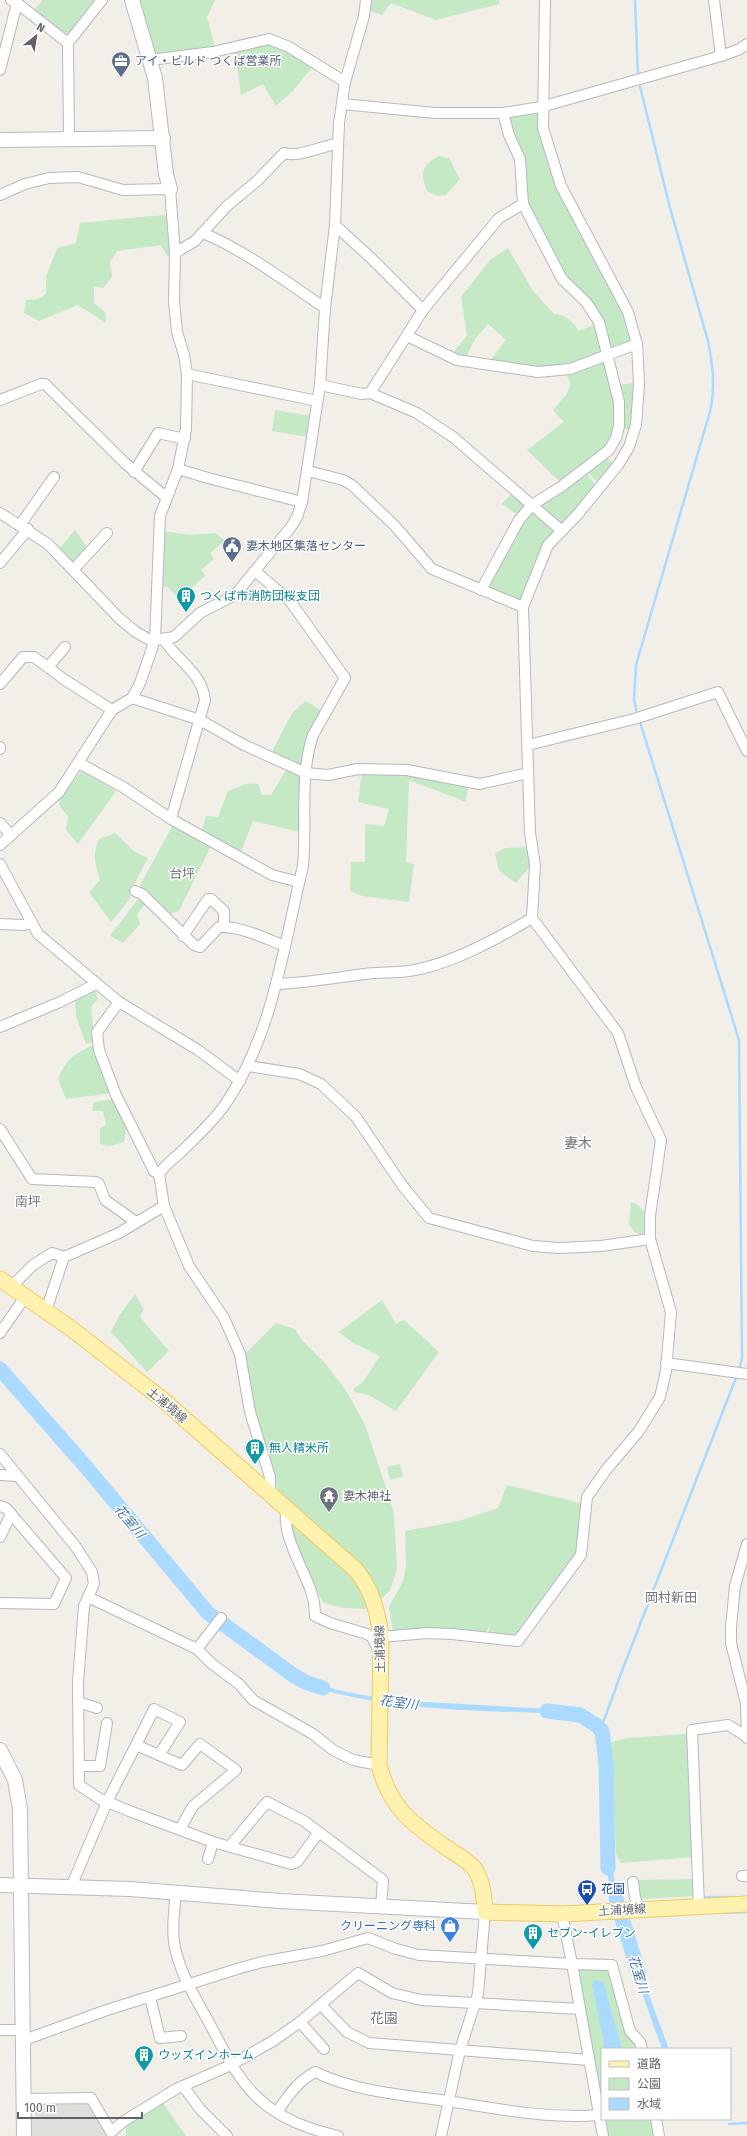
<svg xmlns="http://www.w3.org/2000/svg" width="747" height="2136" viewBox="0 0 747 2136" font-family="'Fira Sans','Noto Sans JP',sans-serif">
<rect width="100%" height="100%" fill="#f1efe8"/>
<path fill="#e0deda" d="M90 2103 110 2136H32L31 2118 35 2117V2104Z"/>
<g fill="#c5e8c5">
<path d="M43 0H97L70 36H65L34 10Z"/>
<path d="M138 0H215L207 17 215 48 154 55Z"/>
<path d="M371 0H499V4L436 20 391 3 382 15 371 11Z"/>
<path d="M269 42 290 50 313 66 293 91 276 106 263 84 241 95 235 51Z"/>
<path d="M538 112 540 132 626 315 632 338 630 342 612 349 570 284 528 208 508 120 509 117Z"/>
<path d="M439 156 449 158 460 179 446 195 438 196 427 191C420 172 421 166 439 156Z"/>
<path d="M162 215 169 216 171 256H167L161 245 117 251 110 262 112 277 103 288 94 286V303L105 312 106 323 78 305 39 321 24 313 26 300 37 299 46 294V277L57 248 76 243 80 223Z"/>
<path d="M508 248 533 291 554 314C567 315 572 321 579 331L596 324 602 353 569 366 543 369 489 362 506 340 488 324 475 339 466 357 453 353 467 335 461 297 490 260Z"/>
<path d="M605 360C609 380 624 426 609 444 598 457 574 472 561 483L527 450 564 422 553 410 566 395 571 384 566 374Z"/>
<path d="M636 383 631 430 623 429 618 385Z"/>
<path d="M275 410 311 416 308 437 272 431Z"/>
<path d="M606 457 614 464 598 483 587 472Z"/>
<path d="M586 473 596 485 564 525H560L538 506Z"/>
<path d="M512 493 525 504V507L521 513H515L502 504Z"/>
<path d="M533 510 556 529 522 600 518 602 488 589 487 586 523 520Z"/>
<path d="M75 530 87 547 73 562 60 548Z"/>
<path d="M163 531 190 535 216 533 225 541 210 553 214 559 201 570 206 575 179 599 168 587 161 586Z"/>
<path d="M306 701 322 711 301 767 273 754V749L293 712Z"/>
<path d="M287 768 302 775 299 801 300 832 253 821 240 854 201 833 206 816 218 817 228 791C238 788 247 781 258 784L262 795H271Z"/>
<path d="M82 770 116 791 78 844 66 830 68 816 60 807 59 800Z"/>
<path d="M409 772 468 786 466 802 409 780 406 863 414 864 409 902 362 896 350 891 351 862H365V824L384 826 389 809 358 802 362 774Z"/>
<path d="M173 825 211 846 179 911 167 915 139 887Z"/>
<path d="M115 833 135 852 148 858 132 888 129 900 111 922 89 892 100 880C95 864 92 854 99 839Z"/>
<path d="M527 847 531 865 516 883 499 871 495 853 505 848Z"/>
<path d="M140 898 146 903 137 914 140 924 123 943 110 936 138 899Z"/>
<path d="M94 989 98 999 91 1007 95 1040 86 1044 76 1016 75 1000Z"/>
<path d="M95 1044 112 1093 66 1099 58 1079C67 1057 74 1055 95 1044Z"/>
<path d="M114 1099 126 1129 124 1142 110 1146 100 1144V1128L106 1126 103 1111H92L94 1102Z"/>
<path d="M631 1202C649 1208 647 1221 642 1236L635 1232 629 1225Z"/>
<path d="M135 1294 144 1310 141 1313 140 1317 169 1351 147 1372 111 1332 119 1316Z"/>
<path d="M382 1300 396 1324 404 1320 439 1352 396 1411 369 1395 355 1392 353 1389 363 1382 380 1356 353 1343 339 1332Z"/>
<path d="M276 1323 295 1329 302 1340 325 1363 347 1392 365 1425 390 1499 394 1516 397 1569 390 1590 380 1600 374 1583 361 1564 278 1490 257 1423 245 1354Z"/>
<path d="M400 1464 403 1476 390 1480 387 1467Z"/>
<path d="M507 1485 584 1504 579 1550 523 1630 511 1637 488 1633 491 1623 485 1634 393 1632 389 1607 403 1581 406 1567 405 1531 459 1521 498 1508Z"/>
<path d="M289 1517 352 1573 372 1609 345 1608 324 1603 301 1563Z"/>
<path d="M687 1734 689 1735 694 1857 621 1863 616 1854 611 1742 627 1738Z"/>
<path d="M694 1879 696 1896 639 1899 637 1880Z"/>
<path d="M580 1968 609 1970 640 2049H602V2106L578 1971Z"/>
<path d="M162 2102 186 2136H126V2122Z"/>
<path d="M604 2119H654L655 2136H607Z"/>
</g>
<g fill="#aadaff">
<path d="M305 1680 337 1690 390 1700 567 1710 566 1714C478 1710 388 1712 304 1684Z"/>
<path d="M604 1848H610L619 1915 669 2049H662L643 1996 609 1885Z"/>
<path d="M594 1980 603 1981 622 2049H605L592 1984Z"/>
</g>
<g fill="none" stroke-linecap="round" stroke-linejoin="round">
<g stroke="#aadaff" stroke-width="2.5">
<path d="M635 0 638 77"/>
<path d="M637 714 634 699 636 665 711 408C715 385 713 364 708 341L670 208 639 82"/>
<path d="M639 719 739 1040 742 1358 739 1370"/>
<path d="M602 1731 603 1723 620 1676 737 1375"/>
<path d="M746 1896H747"/>
<path d="M702 1897H735"/>
<path d="M724 1913 747 1912"/>
<path d="M729 2124 747 2123"/>
</g>
<g stroke="#aadaff" stroke-width="15">
<path d="M0 1369 86 1467 208 1613 293 1675 305 1682 323 1688"/>
<path d="M547 1711 580 1715 596 1725 602 1731 606 1764 608 1868"/>
<path d="M616 1899 639 1974"/>
</g>
<defs>
<g id="street">
<path d="M11 0 17 3 68 43"/>
<path d="M714 0 721 56"/>
<path d="M150 60 213 52 269 39 289 47 345 82"/>
<path d="M0 70 17 3"/>
<path d="M342 104 435 113H503L541 107 721 56 740 49 747 44"/>
<path d="M69 139 68 43 102 0"/>
<path d="M0 195 25 184 49 178 78 177 123 190 170 189 175 253 174 302 177 332 184 355 187 374 186 429 178 469 160 516 155 640 140 683 132 698 112 710 59 792 0 845"/>
<path d="M335 225 373 260 423 310"/>
<path d="M203 233C246 251 286 282 325 308"/>
<path d="M175 253 195 241 227 206 258 180 284 153C299 158 320 146 337 144"/>
<path d="M407 336 457 360 538 372 570 369 637 344"/>
<path d="M187 374 317 401"/>
<path d="M320 385 362 394 370 393 423 310 499 218 523 204"/>
<path d="M370 393 417 413 453 437 562 531"/>
<path d="M0 400 41 384H45L126 464 166 497"/>
<path d="M178 469 208 478 302 502"/>
<path d="M308 471 343 480 352 485 395 526 432 569 523 607"/>
<path d="M134 472 158 433 185 439"/>
<path d="M0 513 48 544 120 619 136 632 148 639 155 640 174 637 200 613 235 595 291 527 297 517 302 502 320 385 325 308 335 225 339 123 345 82 364 16 366 0"/>
<path d="M20 525 54 477"/>
<path d="M0 563 28 529"/>
<path d="M74 569 107 533"/>
<path d="M255 571 290 601 345 678 313 735C299 777 307 823 303 866 283 948 273 1036 224 1106 211 1124 195 1138 180 1153 173 1159 164 1166 159 1174L164 1206 189 1266 224 1318 240 1354 250 1412 270 1477V1493"/>
<path d="M481 590 519 520 532 505 562 486 609 450 616 438 619 426V402L599 322 586 302 562 279 523 204 520 159 509 135 503 113"/>
<path d="M164 640C178 661 202 673 205 700L171 819"/>
<path d="M48 667 65 647"/>
<path d="M0 684 23 657H34L65 680 112 710"/>
<path d="M132 698 200 720 244 745 306 773 328 775 358 769 407 770 480 784 528 773"/>
<path d="M528 745 634 719 718 692 747 751"/>
<path d="M0 747V749"/>
<path d="M79 763 123 787 171 819 272 875 299 882"/>
<path d="M0 823 11 835"/>
<path d="M0 864 38 934 119 1002 198 1050 240 1081"/>
<path d="M135 891 142 894 194 945 200 947 219 927C241 926 264 938 285 946"/>
<path d="M0 924 24 925 31 923"/>
<path d="M183 936 208 899H211L224 911V927"/>
<path d="M276 984C306 983 334 978 364 974 379 972 394 973 409 971 450 965 497 939 532 918"/>
<path d="M119 1002 97 1032 99 1050 116 1095 154 1171 159 1174"/>
<path d="M0 1027 60 1002 96 984"/>
<path d="M248 1066 299 1074 321 1084 356 1117 402 1185 429 1218 533 1246 559 1248 601 1246 650 1239"/>
<path d="M0 1129 32 1179 96 1182 99 1184 105 1200 136 1222"/>
<path d="M11 1287 33 1265 52 1253 64 1257"/>
<path d="M46 1311 64 1257 119 1233 164 1206"/>
<path d="M0 1333 25 1297"/>
<path d="M666 1363 747 1374"/>
<path d="M0 1454 76 1547 92 1572 94 1584 84 1606 78 1682 79 1785 100 1799 132 1812 213 1842 291 1864 297 1862 319 1832"/>
<path d="M0 1475 17 1476"/>
<path d="M0 1506 6 1508 66 1578 54 1604 0 1603"/>
<path d="M287 1508C280 1532 303 1568 311 1591 314 1600 315 1607 315 1616L330 1623 367 1634 372 1637 377 1648H381"/>
<path d="M0 1537 11 1514"/>
<path d="M747 1544 735 1586 731 1627V1643L746 1703 747 1738"/>
<path d="M88 1597 197 1649 211 1663 239 1684 253 1700 313 1734 333 1750 353 1760 379 1765"/>
<path d="M381 1637 427 1633 452 1634 518 1641 581 1555 587 1497 606 1470 639 1431 660 1397 666 1371 671 1312 650 1239V1216L661 1140 636 1087 618 1033 532 918 535 865 530 833 523 607 548 545 578 514 618 465 629 447 636 425 639 384 637 344 628 312 561 186 543 128 545 0"/>
<path d="M197 1649 221 1618"/>
<path d="M78 1702 97 1708"/>
<path d="M136 1745 154 1709 180 1722 159 1755"/>
<path d="M79 1766H100L107 1723"/>
<path d="M230 1846 267 1802 304 1821 383 1880 381 1907"/>
<path d="M208 1859 213 1842"/>
<path d="M742 1876H747"/>
<path d="M633 1882 635 1898 639 1909"/>
<path d="M71 1887 107 1802 136 1745 182 1765 200 1744 236 1770 193 1806 180 1829"/>
<path d="M176 1893C174 1909 172 1926 174 1942 178 1969 193 1994 206 2017 222 2046 235 2077 259 2099 282 2120 309 2129 338 2136"/>
<path d="M699 1906 692 1730 728 1725 746 1736"/>
<path d="M562 1914 572 1964 612 1965 630 2031 640 2042 642 2049"/>
<path d="M150 1997 160 2038 181 2036"/>
<path d="M321 2005 347 2032 369 2043 589 2060"/>
<path d="M300 2022 324 2049"/>
<path d="M0 2030H23"/>
<path d="M24 2040 107 2010 237 1969 262 1962 322 1951 368 1938 396 1949 419 1955 572 1964 603 2136"/>
<path d="M183 2086 200 2109 227 2136"/>
<path d="M23 2099 91 2098 111 2132 124 2121 176 2089 231 2065 273 2041 300 2022 358 1973 392 1993 421 2000 580 2009"/>
<path d="M277 2112C288 2096 297 2082 315 2072 357 2092 402 2095 448 2101 497 2109 549 2119 599 2115"/>
<path d="M656 2119 659 2136"/>
<path d="M441 2136 460 2050 478 1994 485 1912"/>
</g>
<g id="secondary">
<path d="M132 0 155 78 166 174 170 189"/>
<path d="M0 140 163 138"/>
<path d="M0 1750 15 1780 20 1809 24 2136"/>
<path d="M0 1885 130 1889 280 1901 485 1912"/>
</g>
<path id="primary" d="M0 1279 73 1330 162 1399 356 1570C372 1590 378 1612 381 1637L379 1765C390 1808 412 1824 447 1848 456 1854 467 1860 474 1868 483 1881 484 1897 485 1912L562 1914 747 1904"/>
</defs>
<use href="#street" stroke="#b5b8bc" stroke-width="12"/>
<use href="#secondary" stroke="#b6babf" stroke-width="16"/>
<use href="#primary" stroke="#f2c960" stroke-width="17"/>
<use href="#street" stroke="#fff" stroke-width="10"/>
<use href="#secondary" stroke="#fff" stroke-width="14"/>
<use href="#primary" stroke="#fff2af" stroke-width="15"/>
</g>
<defs>
<symbol id="office-pin" viewBox="-11 -11 22 30"><path d="M0 17L-7.5 6A9.5 9.5 0 1 1 7.5 6Z" fill="#5c6f8a" stroke="#fff"/><path d="M-6-3h4V-5.5h4V-3h4V5H-6ZM-1-4.5V-3h2v-1.5ZM-6 0V1H6V0Z" fill="#fff"/></symbol>
<symbol id="civic-pin" viewBox="-11 -11 22 30"><path d="M0 17L-7.5 6A9.5 9.5 0 1 1 7.5 6Z" fill="#5c6f8a" stroke="#fff"/><path d="M-.6-6.5H3V-4.5H.6V-3L4-1V1h2V6H-6V1h2V-1L-.6-3ZM-1.2 2.5V6h2.4V2.5Z" fill="#fff"/></symbol>
<symbol id="building-pin" viewBox="-11 -11 22 30"><path d="M0 17L-7.5 6A9.5 9.5 0 1 1 7.5 6Z" fill="#0f9aa8" stroke="#fff"/><path d="M-4-6H4V6H1V3H-1V6H-4ZM-2.5-4.3h1.7v1.8h-1.7ZM.8-4.3h1.7v1.8H.8ZM-2.5-1h1.7V.8h-1.7ZM.8-1h1.7V.8H.8Z" fill="#fff"/></symbol>
<symbol id="temple-pin" viewBox="-11 -11 22 30"><path d="M0 17L-7.5 6A9.5 9.5 0 1 1 7.5 6Z" fill="#6b7280" stroke="#fff"/><path d="M0-6L5-2H3V0L6.5 2.5H4V6H1.5V3h-3V6H-4V2.5H-6.5L-3 0V-2H-5Z" fill="#fff"/></symbol>
<symbol id="bus-pin" viewBox="-11 -11 22 30"><path d="M0 17L-7.5 6A9.5 9.5 0 1 1 7.5 6Z" fill="#1a4fb4" stroke="#fff"/><path d="M-5-6H5V4H4V6H2V4H-2V6H-4V4H-5ZM-3.5-4V0h7V-4ZM-3.5 1.2v1.5H-2V1.2ZM2 1.2v1.5H3.5V1.2Z" fill="#fff"/></symbol>
<symbol id="shop-pin" viewBox="-11 -11 22 30"><path d="M0 17L-7.5 6A9.5 9.5 0 1 1 7.5 6Z" fill="#3f7fe0" stroke="#fff"/><path d="M-5-2.5h2.3a2.7 3.5 0 0 1 5.4 0H5L5.5 6h-11ZM-1.5-2.5h3a1.5 2.3 0 0 0-3 0Z" fill="#fff"/></symbol>
</defs>
<g fill-rule="evenodd">
<use href="#office-pin" x="110" y="50" width="22" height="30"/>
<use href="#civic-pin" x="221" y="535" width="22" height="30"/>
<use href="#building-pin" x="175" y="585" width="22" height="30"/>
<use href="#building-pin" x="244" y="1437" width="22" height="30"/>
<use href="#temple-pin" x="318" y="1485" width="22" height="30"/>
<use href="#bus-pin" x="576" y="1878" width="22" height="30"/>
<use href="#shop-pin" x="439" y="1915" width="22" height="30"/>
<use href="#building-pin" x="522" y="1922" width="22" height="30"/>
<use href="#building-pin" x="133" y="2044" width="22" height="30"/>
</g>
<g text-anchor="middle" stroke-width="3" stroke-linejoin="round" paint-order="stroke">
<g font-size="12" fill="#4e5e75" stroke="#fff" text-anchor="start">
<text x="135" y="65">アイ・ビルド つくば営業所</text>
<text x="246" y="550">妻木地区集落センター</text>
</g>
<g font-size="12" fill="#0d838f" stroke="#fff" text-anchor="start">
<text x="200" y="600">つくば市消防団桜支団</text>
<text x="269" y="1452">無人精米所</text>
<text x="547" y="1937">セブン-イレブン</text>
<text x="158" y="2059">ウッズインホーム</text>
</g>
<g font-size="12" fill="#5f6368" stroke="#fff">
<text transform="translate(167 1405) rotate(40)" y="4">土浦境線</text>
<text transform="translate(380 1649) rotate(-91)" y="4">土浦境線</text>
<text transform="translate(622 1910) rotate(-3)" y="4">土浦境線</text>
</g>
<g font-size="12" fill="#5b616d" stroke="#fff" text-anchor="start">
<text x="343" y="1500">妻木神社</text>
</g>
<g font-size="12" fill="#164399" stroke="#fff" text-anchor="start">
<text x="601" y="1893">花園</text>
</g>
<g font-size="12" fill="#366cbe" stroke="#fff" text-anchor="end">
<text x="436" y="1930">クリーニング専科</text>
</g>
<g font-size="13" fill="#70757a" stroke="#fff">
<text x="182" y="878">台坪</text>
<text x="28" y="1206">南坪</text>
<text x="671" y="1602">岡村新田</text>
</g>
<g font-size="13" font-style="italic" fill="#4174aa" stroke="#fff">
<text transform="translate(130 1521) rotate(50)" y="5">花室川</text>
<text transform="translate(399 1702) rotate(7)" y="5">花室川</text>
<text transform="translate(639 1974) rotate(73)" y="5">花室川</text>
</g>
<g font-size="14" fill="#70757a" stroke="#fff">
<text x="578" y="1148">妻木</text>
<text x="384" y="2023">花園</text>
</g>
</g>
<rect x="601" y="2048" width="130" height="72" fill="#ffffff" stroke="#bfc1c3"/>
<rect x="609" y="2061" width="20" height="6" fill="#fff2af" stroke="#bfc1c3"/>
<text x="637" y="2068" font-size="12" fill="#5f6368">道路</text>
<rect x="609" y="2078" width="20" height="12" fill="#c5e8c5" stroke="#bfc1c3"/>
<text x="637" y="2088" font-size="12" fill="#5f6368">公園</text>
<rect x="609" y="2098" width="20" height="12" fill="#aadaff" stroke="#bfc1c3"/>
<text x="637" y="2108" font-size="12" fill="#5f6368">水域</text>
<g transform="translate(36 36) rotate(30)" stroke="#ffffff" stroke-width="3" paint-order="stroke">
<path d="M0-3L7 15L0 10L-7 15Z" fill="#5f6368"/>
<text y="-6" font-size="11" font-weight="bold" text-anchor="middle" fill="#5f6368">N</text>
</g>
<path d="M18 2112v6h124v-6" fill="none" stroke="#5f6368" stroke-width="2"/>
<text x="24" y="2112" font-size="12" fill="#5f6368" stroke="#ffffff" stroke-width="3" paint-order="stroke">100 m</text>
</svg>
